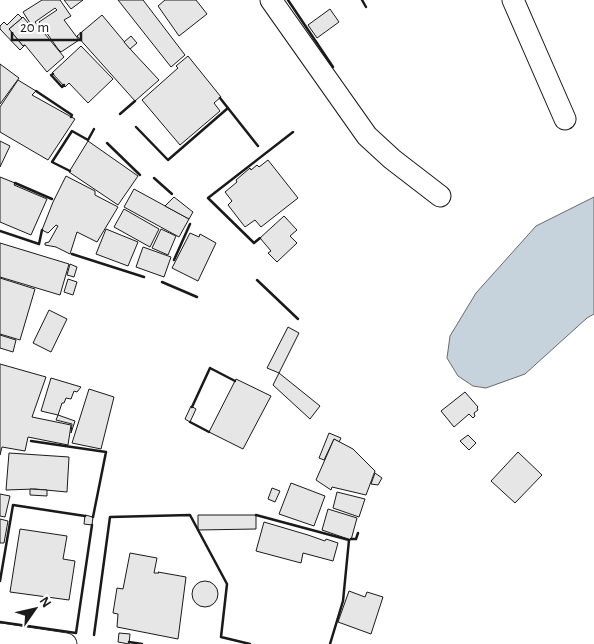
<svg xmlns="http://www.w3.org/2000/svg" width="594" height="644" viewBox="0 0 594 644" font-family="'Alegreya Sans',sans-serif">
<rect width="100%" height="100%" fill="#fff"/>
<path fill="#c6d2dc" stroke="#6a6a6a" d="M594 197V314L587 318 525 374 486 388 473 386 458 376 447 358 450 336 476 293 536 226Z"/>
<g fill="#e6e6e6" stroke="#1a1a1a">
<path d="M42 0H60L71 16 64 20 79 40 61 52 58 49 39 22 57 10 55 8 35 22 64 57 47 72 25 45 23 46 9 29 23 17 29 24 30 23 23 12Z"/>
<path d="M64 0H83L71 9Z"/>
<path d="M118 0H143L185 55 171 67Z"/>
<path d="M165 0H196L207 14 179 36 158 6Z"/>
<path d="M330 9 339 22 317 38 308 25Z"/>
<path d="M18 14 22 18 9 29 23 46 25 45 20 50 0 29V26L4 22 7 25Z"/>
<path d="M102 15 132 51 159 80 135 101 77 36Z"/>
<path d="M131 36 137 43 130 49 124 42Z"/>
<path d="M81 46 113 79 88 103 69 83 65 87 52 73Z"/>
<path d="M188 56 221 97 214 103 220 111 180 145 142 100 178 68 176 66Z"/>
<path d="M0 64 19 78 0 104Z"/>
<path d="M18 80 36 91 32 95 75 119 48 160 0 132V107Z"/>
<path d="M0 141 10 146 0 167Z"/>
<path d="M88 141 138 176 118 205 69 172Z"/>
<path d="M268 160 298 198 261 227 255 220 245 227 228 205 232 201 225 192 237 182 236 180 250 168 251 170 257 165 259 167Z"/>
<path d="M66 176 95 191V195L118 207 97 242 77 232 70 254 56 247 45 245V243L49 242 58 226 56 225 48 233 42 230 53 202Z"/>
<path d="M0 177 15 183 14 185 47 199 31 235 0 222Z"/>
<path d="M134 189 189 219 179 237 124 207Z"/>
<path d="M174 197 193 212 189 219 165 206Z"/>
<path d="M124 209 159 229 150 247 114 227Z"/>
<path d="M284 216 297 230 290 236 297 243 277 262 268 253 271 251 260 238Z"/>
<path d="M106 229 138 242 128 266 96 254Z"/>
<path d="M161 229 176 236 168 255 152 248Z"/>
<path d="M190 233 199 237 200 234 216 243 198 281 172 268Z"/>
<path d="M0 243 69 264 60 295 0 277Z"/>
<path d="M143 247 171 257 164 277 136 267Z"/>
<path d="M70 264 77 267 74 277 67 275Z"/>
<path d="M0 278 35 289 20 340 0 334Z"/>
<path d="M68 279 77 282 73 295 64 292Z"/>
<path d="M49 310 67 319 51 352 33 343Z"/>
<path d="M288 327 299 333 279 373 267 368Z"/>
<path d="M0 335 16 340 13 352 0 348Z"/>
<path d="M0 364 46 377 32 417 71 425 68 445 28 437 25 451 2 447 0 455Z"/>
<path d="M279 373 320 406 310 419 273 385Z"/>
<path d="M51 378 81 387 77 392 74 391 71 399 66 398 64 403H62L58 415 75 421 71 433 72 424 56 420 58 415 41 411Z"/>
<path d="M236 379 271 396 243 449 209 432Z"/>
<path d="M89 389 114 397 101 449 72 443Z"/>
<path d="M465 392 478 407 477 408 478 410 474 413 475 416 473 418 469 414 454 427 441 411Z"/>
<path d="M191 406 196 409 190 422 185 419Z"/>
<path d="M329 433 341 438 339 442 334 439 324 460 319 458Z"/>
<path d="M468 435 476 443 469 450 460 441Z"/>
<path d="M334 439 353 449 375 471 366 495 332 487 331 490 316 480Z"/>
<path d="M518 452 542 475 515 503 491 481Z"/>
<path d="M9 453 69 457 67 492 35 489 6 490Z"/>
<path d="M375 473 382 478 378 485 371 484Z"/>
<path d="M291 483 325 496 314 526 279 514Z"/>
<path d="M272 488 280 491 275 502 268 499Z"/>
<path d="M30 489 47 490V496L30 495Z"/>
<path d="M337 492 365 499 359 517 333 508Z"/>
<path d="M0 494 10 496 5 517 0 516Z"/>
<path d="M328 509 357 518 351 540 322 530Z"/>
<path d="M85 515 93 517 92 525 84 524Z"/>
<path d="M198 515H256V529L198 530Z"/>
<path d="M0 519 8 521 4 543H0Z"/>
<path d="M264 522 308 535 325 541 326 539 338 543 333 561 303 553 301 563 256 551Z"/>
<path d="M20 529 67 536 63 559 75 561 69 600 10 592Z"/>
<path d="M130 553 157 558 154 573H159L158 572 186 577 178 639 117 627 118 614 113 613 117 588 123 589Z"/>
<circle cx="205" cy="594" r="13"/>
<path d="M349 591 365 597 367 592 383 597 371 634 338 622Z"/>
<path d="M119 633 130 634 129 644 118 642Z"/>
</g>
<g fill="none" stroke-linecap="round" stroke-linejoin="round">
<defs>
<g id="street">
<path d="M271 0 367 136 392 159 440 196"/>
<path d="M513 0 565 119"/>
<path d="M0 634 66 644"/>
</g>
</defs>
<use href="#street" stroke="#1a1a1a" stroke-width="23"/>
<use href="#street" stroke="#fff" stroke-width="21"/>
<g stroke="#1a1a1a" stroke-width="2.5">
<path d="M288 0 333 67"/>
<path d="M362 0 366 7"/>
<path d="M53 74 51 75 62 87 64 85"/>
<path d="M36 91 72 115 71 117"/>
<path d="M220 98 258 146"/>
<path d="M120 114 135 101"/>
<path d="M136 127 168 160 228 108"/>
<path d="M107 143 140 175"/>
<path d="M70 171 52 162 72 131 88 140 94 129"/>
<path d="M154 178 172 194"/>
<path d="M15 183 52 199"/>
<path d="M0 231 39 244 42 230"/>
<path d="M260 238 254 243 208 198 293 132"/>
<path d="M72 254 144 277"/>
<path d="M174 260 190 224"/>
<path d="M257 280 298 319"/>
<path d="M162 282 197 297"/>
<path d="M192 407 210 368 235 381"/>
<path d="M190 422 209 432"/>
<path d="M31 441 106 452 93 517"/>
<path d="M256 515 349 540 343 601 330 644"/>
<path d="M351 539H356L358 533"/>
<path d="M0 581 13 505 85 516"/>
<path d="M0 622 76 633 92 525"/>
<path d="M94 635 110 517 190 515 227 584 221 637 250 644"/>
<path d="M129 642 142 644"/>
</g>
</g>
<g transform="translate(35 609) rotate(56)" stroke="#ffffff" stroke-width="4" paint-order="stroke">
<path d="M0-4L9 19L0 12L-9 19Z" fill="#1a1a1a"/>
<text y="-8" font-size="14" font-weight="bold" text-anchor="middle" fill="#1a1a1a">N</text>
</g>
<path d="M12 32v8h69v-8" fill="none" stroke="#1a1a1a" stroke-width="2.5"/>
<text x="20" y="32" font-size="15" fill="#1a1a1a" stroke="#ffffff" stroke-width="4" paint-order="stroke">20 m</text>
</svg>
